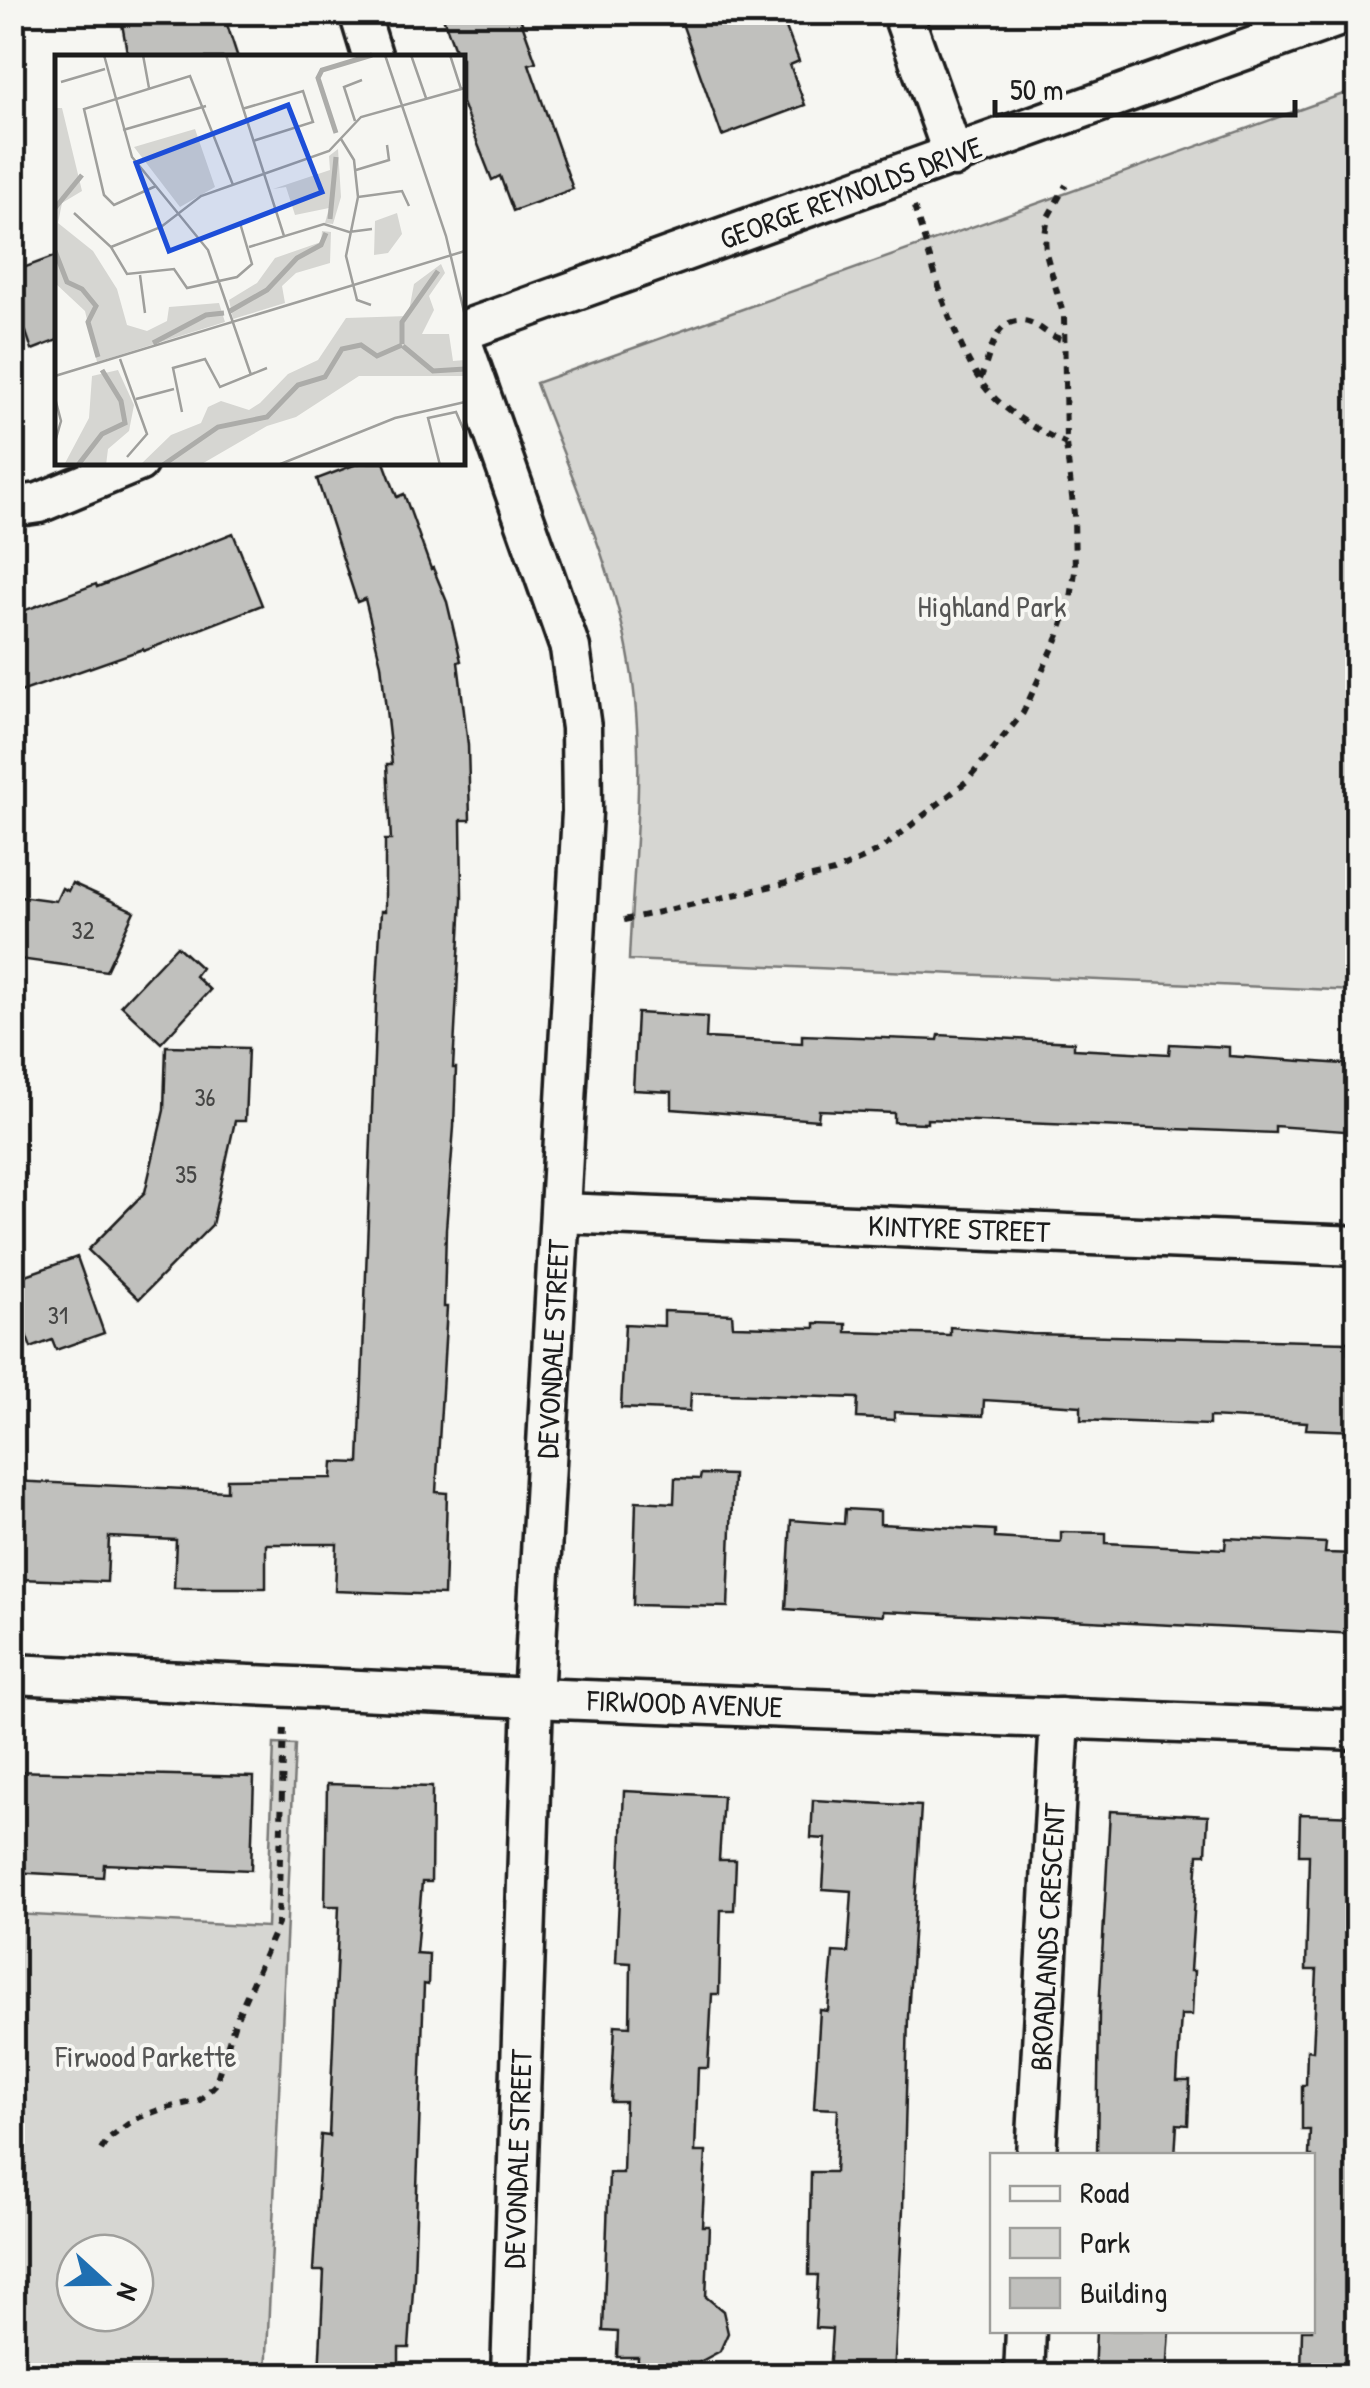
<svg xmlns="http://www.w3.org/2000/svg" width="1370" height="2388" viewBox="0 0 1370 2388" font-family="'Patrick Hand',sans-serif">
<rect width="100%" height="100%" fill="#f6f6f2"/>
<filter id="ink" filterUnits="userSpaceOnUse"><feTurbulence type="fractalNoise" baseFrequency=".01" numOctaves="2"/><feDisplacementMap in="SourceGraphic" scale="20" xChannelSelector="R" yChannelSelector="G"/><feConvolveMatrix kernelMatrix="1 2 1 2 8 2 1 2 1" color-interpolation-filters="sRGB"/></filter>
<g filter="url(#ink)">
<g fill="#d6d6d2" stroke="#797977" stroke-width="2.5" fill-rule="evenodd">
<path d="M1357 89V991L629 960C633 863 647 760 630 664 614 567 570 474 536 383Z"/>
<path d="M274 1744 295 1745 266 2375H13V1914L267 1927ZM135 2253V2313H75V2253Z"/>
</g>
<g fill="#c0c0bd" stroke="#1c1c1c" stroke-width="2.5">
<path d="M120 12H223L238 58H128Z"/>
<path d="M441 12H518L536 62 529 64 573 189 513 211 500 176 492 180 470 124 462 103V58H458Z"/>
<path d="M678 12H780L799 61 790 65 805 105 722 136Z"/>
<path d="M58 255V340L32 350 26 332 12 337V272Z"/>
<path d="M362 462H384L397 497 404 494 431 569 433 568 447 602 461 661 458 662 468 745 470 820H461L462 898 453 1068H456L454 1127 446 1229 444 1307H447L436 1492 447 1493 444 1595 335 1591 337 1544H266V1588H174L176 1540 109 1537 107 1582 19 1579 21 1533H12V1481L227 1491V1479L332 1478 333 1462 359 1463 376 1003 381 911H385V840H391L387 764H392L381 664 365 599 357 602 317 479Z"/>
<path d="M233 533 262 605 144 651 143 649 12 695V615L96 584 97 587Z"/>
<path d="M72 883 134 911 106 971 12 958V895L56 901 62 888 68 891Z"/>
<path d="M177 946 201 968 195 976 210 990 161 1043 121 1005Z"/>
<path d="M637 1013 707 1017 706 1038 802 1043V1035L938 1040 939 1035 1074 1042V1049L1169 1054 1170 1044 1229 1047V1056L1358 1065V1132L1275 1126V1133L927 1119V1123L894 1122V1113L819 1110 818 1120 672 1109V1092L633 1090Z"/>
<path d="M166 1046 248 1048 245 1121H235L212 1225 139 1299 88 1250 145 1192 164 1110Z"/>
<path d="M77 1257 104 1333 56 1350 52 1340 31 1348 12 1297V1280Z"/>
<path d="M664 1311 732 1314 733 1326 815 1328V1323L846 1324V1332L950 1335V1327L1032 1334 1348 1342V1354H1358V1431L1306 1429 1307 1422 1209 1417V1425L1081 1420V1406L984 1400 983 1416 894 1412V1420L857 1418 858 1398 691 1393 690 1411 621 1408 625 1324 664 1326Z"/>
<path d="M701 1474 733 1475 728 1607 633 1605 636 1501 674 1503 675 1478 700 1479Z"/>
<path d="M845 1509 880 1511V1524L995 1530V1538L1061 1542V1532L1106 1533V1543L1225 1549 1226 1538 1326 1543 1325 1553 1358 1554V1634L883 1611V1616L786 1609 791 1520 844 1524Z"/>
<path d="M12 1771 254 1777 251 1870 104 1864 103 1877 12 1872Z"/>
<path d="M327 1784 432 1787 431 1882H422L416 1953 429 1954 428 1985 424 1984 414 2276 409 2348H399V2376H319L324 2271H313L321 2135 329 2136 339 1906H325Z"/>
<path d="M624 1791 723 1796 719 1860H736L734 1910H721L719 1994H712L708 2068H698L695 2152H706L702 2226H709L706 2297 723 2311 728 2333 720 2351 698 2363 697 2376H637L638 2357H617L618 2332 603 2331 609 2173H623L625 2102H611L615 2025 630 2026 631 1963 616 1962Z"/>
<path d="M813 1800 921 1806 908 2016 903 2209 894 2376H829L832 2329 815 2328 818 2275H809L811 2172H835L838 2109 814 2108 820 2010 828 2011 833 1952 848 1953 852 1891 823 1889 826 1839 811 1838Z"/>
<path d="M1110 1811 1208 1816 1206 1854H1198L1190 1971H1194L1192 2015H1181L1177 2081H1190L1188 2125 1177 2124 1175 2156H1097L1099 2011Z"/>
<path d="M1300 1814 1358 1816V2376H1301L1302 2330H1312V2156H1309L1310 2130H1302V2085H1306L1307 2050 1313 2051 1317 1970H1306L1309 1855H1299Z"/>
<path d="M1096 2330H1170L1167 2376H1094Z"/>
</g>
<g fill="none" stroke-linecap="round" stroke-linejoin="round">
<defs>
<g id="minor">
<path d="M359 12 373 58"/>
<path d="M902 12 954 157"/>
<path d="M462 331 1351 12"/>
<path d="M462 342 570 648 581 728 582 812 533 1698 511 2376"/>
<path d="M12 507 39 503 138 462"/>
<path d="M561 1213 1358 1246"/>
<path d="M12 1674 533 1698 1358 1730"/>
<path d="M1036 2156 1060 1718"/>
<path d="M1024 2376 1026 2330"/>
</g>
</defs>
<use href="#minor" stroke="#1c1c1c" stroke-width="45"/>
<g stroke="#1c1c1c" stroke-width="6" stroke-dasharray="8 8" stroke-linecap="butt">
<path d="M914 207C931 259 952 343 984 386 1005 413 1036 429 1066 444"/>
<path d="M980 379C991 358 993 313 1028 322 1042 326 1049 338 1065 340"/>
<path d="M624 920 834 872 880 850 967 781 1023 713 1059 635 1071 598 1075 572 1074 514 1066 444 1064 317 1046 253 1045 235 1048 217 1066 185"/>
<path d="M101 2150 108 2139 135 2119 159 2110 200 2100 215 2085 235 2022 278 1924 284 1724"/>
</g>
<use href="#minor" stroke="#f6f6f2" stroke-width="38"/>
</g>
</g>
<g text-anchor="middle" stroke-width="8" stroke-linejoin="round" paint-order="stroke">
<g font-size="25" fill="#454544">
<text x="83" y="939">32</text>
<text x="205" y="1106">36</text>
<text x="186" y="1183">35</text>
<text x="58" y="1324">31</text>
</g>
<g font-size="30" fill="#1c1c1c" stroke="#f6f6f2">
<text transform="translate(851 193) rotate(-20)" y="10">GEORGE REYNOLDS DRIVE</text>
<text transform="translate(959 1229) rotate(2)" y="10">KINTYRE STREET</text>
<text transform="translate(553 1349) rotate(-87)" y="10">DEVONDALE STREET</text>
<text transform="translate(685 1704) rotate(2)" y="10">FIRWOOD AVENUE</text>
<text transform="translate(1048 1937) rotate(-87)" y="10">BROADLANDS CRESCENT</text>
<text transform="translate(518 2159) rotate(-88)" y="10">DEVONDALE STREET</text>
</g>
<g font-size="30" fill="#545453" stroke="#f6f6f2">
<text x="992" y="617">Highland Park</text>
<text x="146" y="2067">Firwood Parkette</text>
</g>
</g>
<g transform="translate(55 55)">
<rect width="410" height="410" fill="#f6f6f2"/>
<path d="M0 53H7L27 136 7 148 3 168 38 196 62 234 72 270 92 276 112 266 114 252 164 248 170 267 42 307 30 256 0 228ZM140 74 160 132 125 152 79 92ZM283 94 286 142 278 169 270 168 274 153 240 160 231 132 218 134 275 115 274 101ZM342 158 347 179 333 198 319 200 320 166ZM267 176 276 177 275 208 241 218 227 231 230 248 178 264 174 245 202 228 220 203 266 187ZM386 209 390 218 374 241 379 255 367 279H394L398 306 410 305V321H304L241 362 212 371 145 410H85L116 380 146 368 153 352 166 346 194 355 205 348 233 319 263 305 291 263 353 261 359 229ZM63 315 79 350 74 376 53 394 51 410H9L34 363 37 321Z" fill="#d6d6d2"/>
<path fill="none" stroke="#acaca9" stroke-width="5" d="M281 78 263 23 267 15 317 0M0 153 27 120M275 164 281 102M0 196 12 227 27 234 41 251 33 267 43 302M175 256 212 235 242 203 266 190 271 178M98 288 151 260 169 258M347 289V267L383 216M348 291 378 316 410 314M23 410 47 379 70 368 66 346 47 315M108 410 163 372 212 362 243 330 270 322 287 294 306 290 322 301 347 290"/>
<path fill="none" stroke="#9f9f9c" stroke-width="2.5" d="M49 0 77 102 153 195 196 320M88 0 94 33M171 0 229 181M330 0 391 181 410 261M356 0 371 43M395 0 406 34M6 27 50 14M187 54 248 36 258 67 198 86M300 66 289 32 307 25M68 75 151 51M286 84 299 105 303 142 291 201 302 245 316 250M301 115 334 105 332 90M101 131 59 150 49 140 29 54 135 21 178 130M303 142 347 136 354 151M19 158 56 192 72 219 119 214 132 233 182 222 197 209 185 168M56 192 106 172 146 141 274 96 306 62 410 33M194 192 269 169 294 177 317 174M85 220 90 258M65 304 92 379 72 402M0 321 410 196M0 343 6 366 0 387M81 344 119 334M127 357 118 313 150 304 165 332 212 313M223 410 340 363 410 347M385 410 373 363 401 357 410 378"/>
<path fill="#1d4ed8" fill-opacity="0.15" stroke="#1d4ed8" stroke-width="5" d="M233 50 267 137 114 196 81 108Z"/>
<rect width="410" height="410" fill="none" stroke="#1c1c1c" stroke-width="5"/>
</g>
<rect width="1370" height="2388" fill="none" stroke="#f6f6f2" stroke-width="50"/>
<rect x="25" y="25" width="1320" height="2338" fill="none" stroke="#1c1c1c" stroke-width="4" filter="url(#ink)"/>
<rect x="990" y="2153" width="325" height="180" fill="#f6f6f2" stroke="#9f9f9c" stroke-width="2.5"/>
<rect x="1010" y="2186" width="50" height="15" fill="#f6f6f2" stroke="#9f9f9c" stroke-width="2.5"/>
<text x="1080" y="2203" font-size="30" fill="#1c1c1c">Road</text>
<rect x="1010" y="2228" width="50" height="30" fill="#d6d6d2" stroke="#9f9f9c" stroke-width="2.5"/>
<text x="1080" y="2253" font-size="30" fill="#1c1c1c">Park</text>
<rect x="1010" y="2278" width="50" height="30" fill="#c0c0bd" stroke="#9f9f9c" stroke-width="2.5"/>
<text x="1080" y="2303" font-size="30" fill="#1c1c1c">Building</text>
<g transform="translate(105 2283) rotate(111)"><circle r="48" fill="#f6f6f2" stroke="#9f9f9c" stroke-width="2.5"/>
<path d="M0-8L18 38L0 25L-18 38Z" fill="#1f6fb2"/>
<text y="-15" font-size="28" font-weight="bold" text-anchor="middle" fill="#1c1c1c">N</text>
</g>
<path d="M995 100v15h300v-15" fill="none" stroke="#1c1c1c" stroke-width="5"/>
<text x="1010" y="100" font-size="30" fill="#1c1c1c" stroke="#f6f6f2" stroke-width="8" paint-order="stroke">50 m</text>
</svg>
